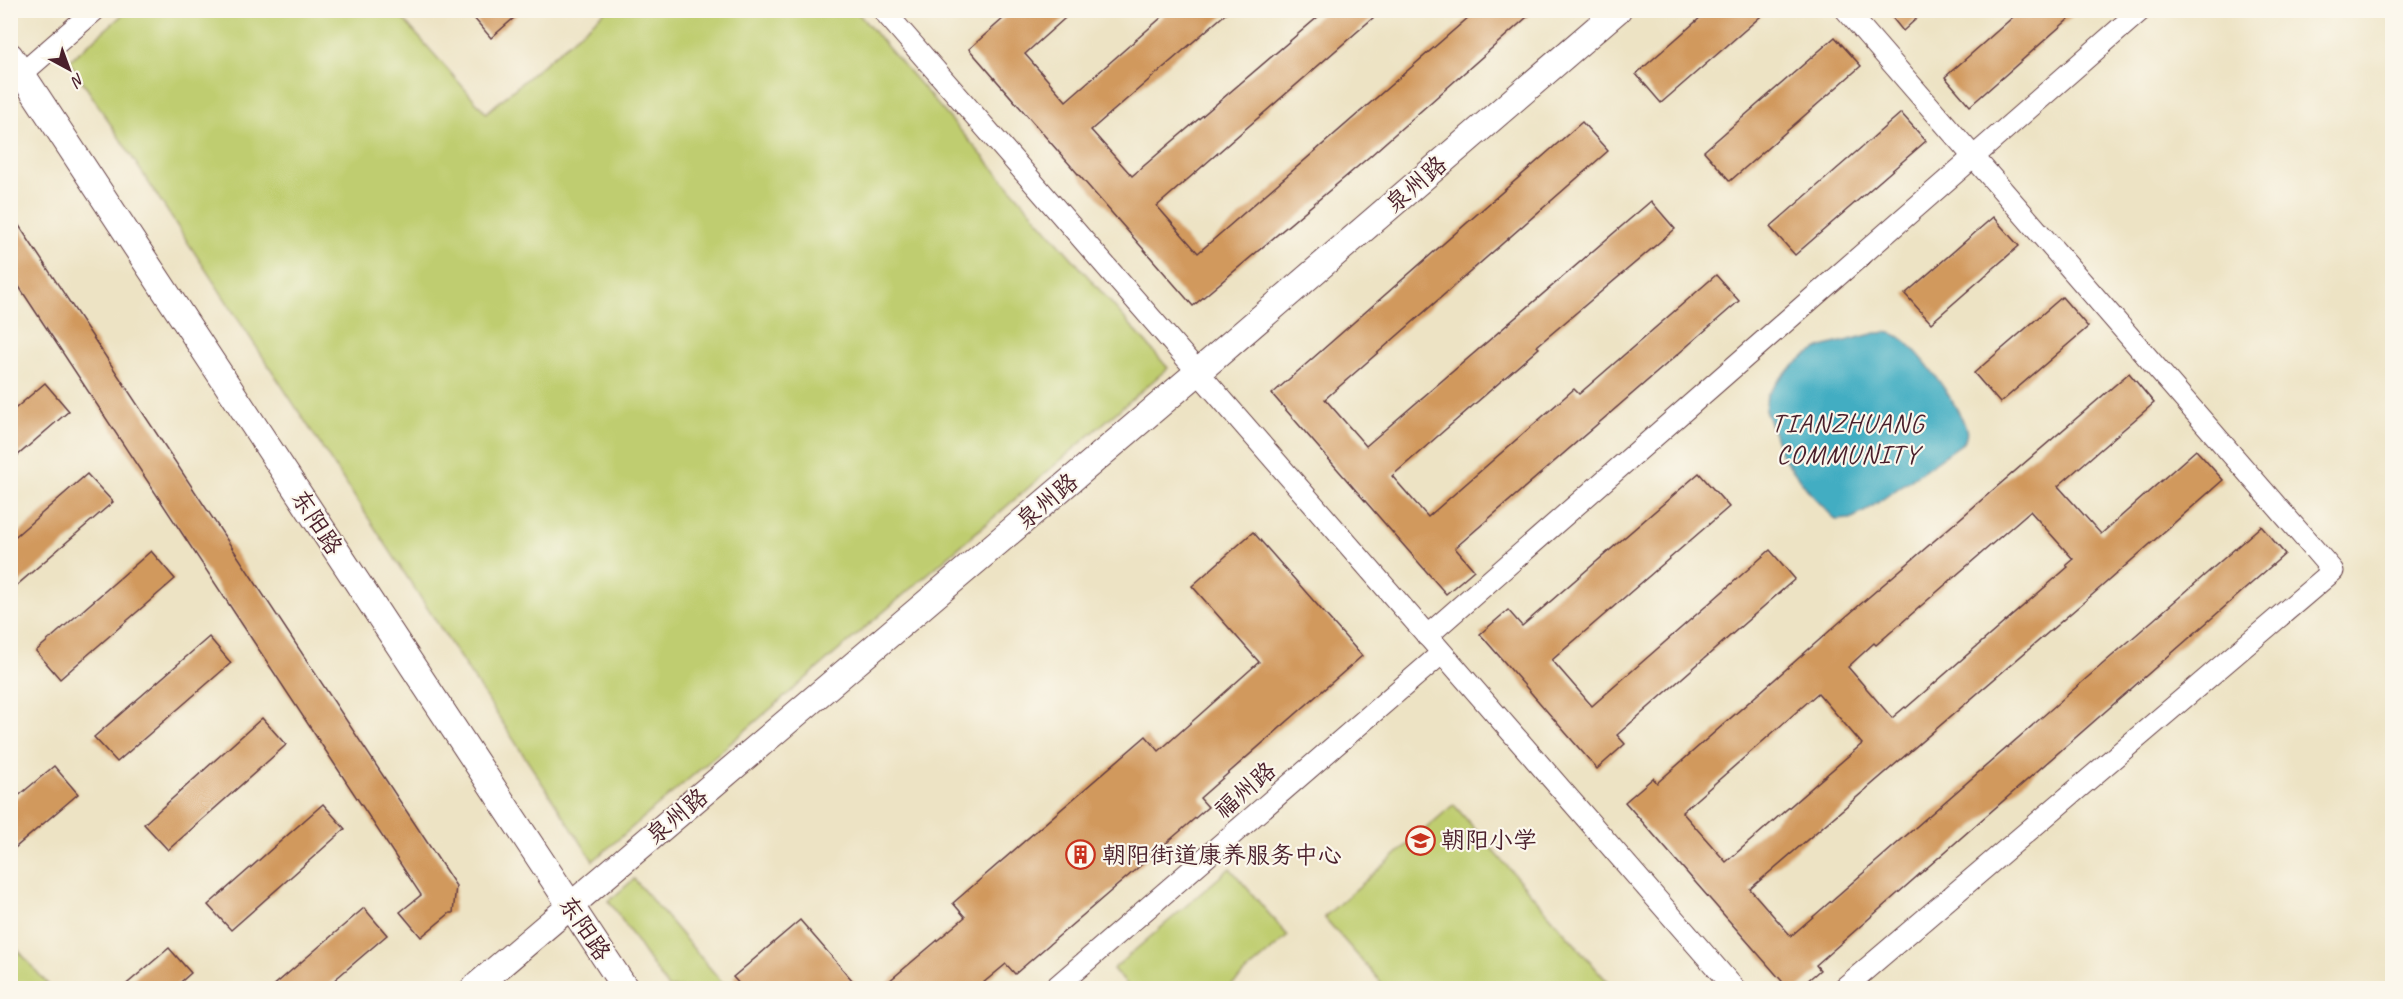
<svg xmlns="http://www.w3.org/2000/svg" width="2403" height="999" viewBox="0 0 2403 999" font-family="Caveat,'LXGW WenKai TC',sans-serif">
<rect width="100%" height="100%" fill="#fbf7ec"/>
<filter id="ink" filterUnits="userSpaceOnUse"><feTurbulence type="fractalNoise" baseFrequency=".0167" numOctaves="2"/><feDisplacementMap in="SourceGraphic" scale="12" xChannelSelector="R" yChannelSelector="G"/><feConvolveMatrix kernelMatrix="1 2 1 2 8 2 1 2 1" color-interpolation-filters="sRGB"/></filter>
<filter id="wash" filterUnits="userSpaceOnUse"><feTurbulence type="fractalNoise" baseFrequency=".008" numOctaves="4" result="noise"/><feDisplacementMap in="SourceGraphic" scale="24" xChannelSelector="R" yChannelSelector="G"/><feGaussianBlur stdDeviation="1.35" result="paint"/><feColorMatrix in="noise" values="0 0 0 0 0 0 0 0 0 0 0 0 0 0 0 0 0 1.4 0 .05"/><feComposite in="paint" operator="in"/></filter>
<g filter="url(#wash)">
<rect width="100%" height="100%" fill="#ede3c4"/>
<g fill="#bfcd6f" stroke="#84764d" stroke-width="1.5">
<path d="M127 11H396L486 113 606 11H856L1168 368 593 861 69 61Z"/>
<path d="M1453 805H1454L1613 988H1386L1324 917Z"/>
<path d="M1230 868 1288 936 1228 988H1130L1113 969Z"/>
<path d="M634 879 727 988H668L609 901Z"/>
<path d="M10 942H11L51 988H11Z"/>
</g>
<path fill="#43adc2" stroke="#466676" stroke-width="1.5" d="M1876 333C1881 333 1886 332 1891 333 1913 338 1960 407 1966 429 1968 434 1966 437 1964 442L1864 512 1850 519 1836 520 1810 493 1782 456 1765 410 1767 395 1785 373 1805 356 1822 347Z"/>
<g id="blocks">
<g fill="#d1995d" fill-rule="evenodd">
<path d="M467 10H523L491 38Z"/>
<path d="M1013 10H1074L1025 54 1066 101 1170 10H1230L1091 130 1132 176 1326 10H1382L1157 206 1198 253 1477 10H1535L1369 157 1193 306 969 49Z"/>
<path d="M1709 10H1768L1661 103 1636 74Z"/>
<path d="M1886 10H1926L1903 31Z"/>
<path d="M2021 10H2079L1970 106 1945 77Z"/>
<path d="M1835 37 1861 66 1730 181 1704 151Z"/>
<path d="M1901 113 1926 141 1795 255 1770 227Z"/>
<path d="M1582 122 1608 151 1325 399 1366 446 1651 201 1675 229 1537 346 1539 348 1392 476 1428 517 1574 389 1579 394 1716 275 1739 301 1455 548 1474 570 1446 594 1272 394Z"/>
<path d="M10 212 456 886 453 913H450L421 937 400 912 421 895 10 273Z"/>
<path d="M1993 217 2019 246 1931 323 1905 294Z"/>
<path d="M2062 297 2088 327 2000 403 1974 373Z"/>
<path d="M2129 373 2154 403 2058 486 2101 534 2196 450 2223 480 2092 595 1750 889 1791 936 2261 526 2285 554 1816 965 1820 970 1799 988H1788L1625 802 1653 778 1657 783 1834 627ZM2030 511 2073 559 2066 565 2068 567 1906 708 1905 707 1892 718 1848 667 1874 643 1876 645ZM1818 693 1862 744 1726 862 1682 812Z"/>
<path d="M45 383 69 411 10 462V413Z"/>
<path d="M1699 473 1729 507 1552 660 1592 706 1770 550 1795 579 1617 735 1625 744 1597 769 1480 634 1508 610 1522 626Z"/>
<path d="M87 474 113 502 10 591V541Z"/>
<path d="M1253 532 1362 656 1200 798 1208 807 1015 974 1006 964 977 988H881L965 917 953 903 1146 736 1159 751 1259 662 1192 586Z"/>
<path d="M151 551 175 579 60 679 36 651Z"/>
<path d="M209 637 231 663 117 762 94 737Z"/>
<path d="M262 718 286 745 168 850 144 824Z"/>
<path d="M54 766 78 794 10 852V803Z"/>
<path d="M323 804 345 829 231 930 208 905Z"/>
<path d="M364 908 387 935 325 988H271Z"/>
<path d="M800 920 859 988H743L733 977Z"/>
<path d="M169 948 191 973 174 988H122Z"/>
</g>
</g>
</g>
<g filter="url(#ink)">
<use href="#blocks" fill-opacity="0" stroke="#623c42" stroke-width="1.5"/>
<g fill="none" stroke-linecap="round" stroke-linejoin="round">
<defs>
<g id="minor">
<path d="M883 10 1734 988"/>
<path d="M10 84 95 10"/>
<path d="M1427 636 2141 10"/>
<path d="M1055 988 1442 653"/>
<path d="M1844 988 2333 571 1846 10"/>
</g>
<g id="tertiary">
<path d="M10 56 625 988"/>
<path d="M474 988 1198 372 1618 10"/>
</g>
</defs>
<use href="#minor" stroke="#623c42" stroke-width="23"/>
<use href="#tertiary" stroke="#623c42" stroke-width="28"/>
<use href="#minor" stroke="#fff" stroke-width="21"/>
<use href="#tertiary" stroke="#fff" stroke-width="26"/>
</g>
</g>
<defs>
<symbol id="school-ring" viewBox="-11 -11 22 22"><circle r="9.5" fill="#fbf7ec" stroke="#c8321e" stroke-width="1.5"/><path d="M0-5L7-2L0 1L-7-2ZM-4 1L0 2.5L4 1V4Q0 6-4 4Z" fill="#c8321e"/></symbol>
<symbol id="building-ring" viewBox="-11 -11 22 22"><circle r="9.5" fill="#fbf7ec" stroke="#c8321e" stroke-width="1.5"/><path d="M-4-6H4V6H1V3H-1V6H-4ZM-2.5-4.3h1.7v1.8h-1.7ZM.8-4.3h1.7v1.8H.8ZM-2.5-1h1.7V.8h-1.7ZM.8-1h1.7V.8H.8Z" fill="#c8321e"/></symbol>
</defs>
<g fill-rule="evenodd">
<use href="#school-ring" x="1404" y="824" width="33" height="33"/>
<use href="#building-ring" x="1064" y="838" width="33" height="33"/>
</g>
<g text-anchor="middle" stroke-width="4.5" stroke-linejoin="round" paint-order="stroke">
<g font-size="24" fill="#4a1f2b" stroke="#fbf7ec">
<text transform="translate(1416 184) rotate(-41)" y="8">泉州路</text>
<text transform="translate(1047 501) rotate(-40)" y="8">泉州路</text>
<text transform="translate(317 522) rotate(57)" y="8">东阳路</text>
<text transform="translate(1245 790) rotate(-41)" y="8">福州路</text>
<text transform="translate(677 816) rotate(-40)" y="8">泉州路</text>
<text transform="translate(585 928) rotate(56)" y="8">东阳路</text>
</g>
<g font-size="24" fill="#4a1f2b" stroke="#fbf7ec" text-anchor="start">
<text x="1441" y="848">朝阳小学</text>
<text x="1102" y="863">朝阳街道康养服务中心</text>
</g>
<g font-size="27" letter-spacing="1.5" fill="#4a1f2b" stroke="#fbf7ec">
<text x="1848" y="432">TIANZHUANG<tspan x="1848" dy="31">COMMUNITY</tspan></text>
</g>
</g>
<rect width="2403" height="999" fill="none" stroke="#fbf7ec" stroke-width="36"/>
<g transform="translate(69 69) rotate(139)" stroke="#fbf7ec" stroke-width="4.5" paint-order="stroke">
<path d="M0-4.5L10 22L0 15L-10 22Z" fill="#4a1f2b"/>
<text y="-9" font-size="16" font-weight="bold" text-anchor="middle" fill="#4a1f2b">N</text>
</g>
</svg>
